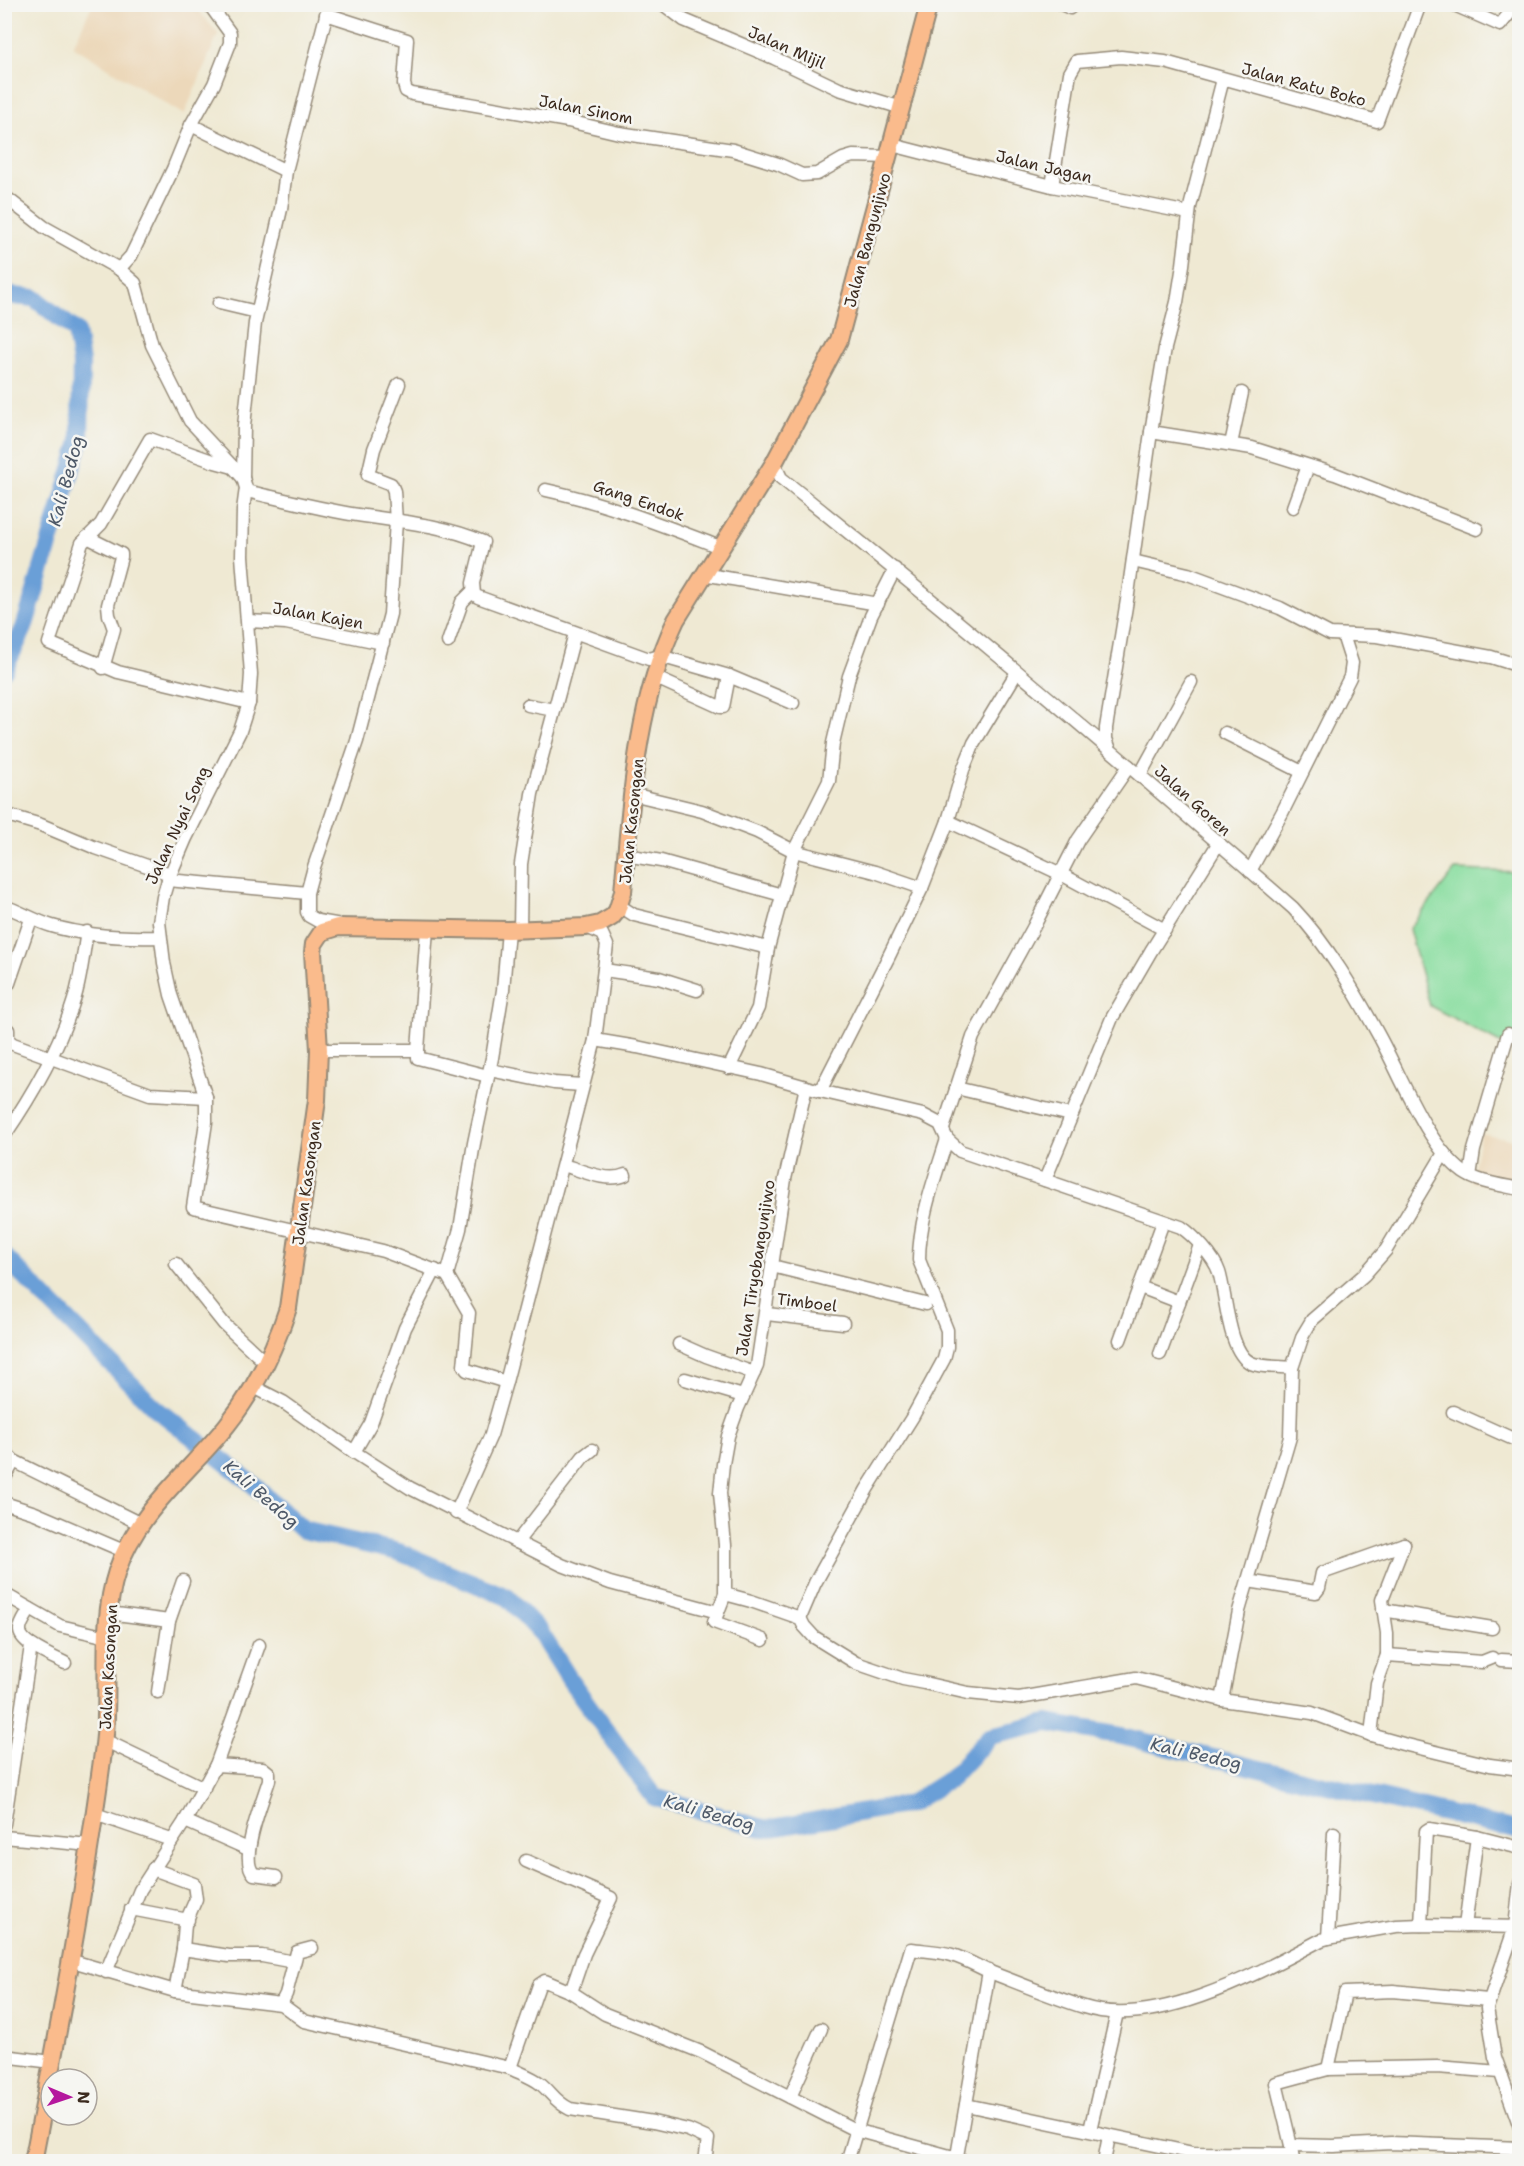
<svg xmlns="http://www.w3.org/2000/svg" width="1524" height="2166" viewBox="0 0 1524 2166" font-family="'Shantell Sans',sans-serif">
<rect width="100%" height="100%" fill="#f6f6f2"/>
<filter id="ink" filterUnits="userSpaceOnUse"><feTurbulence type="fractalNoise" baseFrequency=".0167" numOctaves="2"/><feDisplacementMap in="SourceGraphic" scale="12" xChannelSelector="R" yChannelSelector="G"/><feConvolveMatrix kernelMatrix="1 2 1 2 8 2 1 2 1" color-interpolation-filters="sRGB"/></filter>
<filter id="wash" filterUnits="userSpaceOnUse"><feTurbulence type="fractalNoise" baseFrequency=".008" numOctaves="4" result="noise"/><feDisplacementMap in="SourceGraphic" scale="24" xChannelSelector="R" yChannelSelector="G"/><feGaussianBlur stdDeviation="1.35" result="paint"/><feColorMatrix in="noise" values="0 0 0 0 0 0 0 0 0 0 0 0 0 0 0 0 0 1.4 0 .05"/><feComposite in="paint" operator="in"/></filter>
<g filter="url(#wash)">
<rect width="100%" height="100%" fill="#efe9d3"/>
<g fill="#ecd8ba">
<path d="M92 5H194L218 34 184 115 73 46Z"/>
<path d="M1481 1133 1519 1141V1192L1471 1182Z"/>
</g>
<path fill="#88dd9f" stroke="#62845e" stroke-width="1.5" d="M1455 870 1519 872V1053L1430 1006 1409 929Z"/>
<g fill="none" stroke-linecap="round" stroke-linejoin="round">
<g stroke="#6a9fd7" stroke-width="18">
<path d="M4 295 34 298 76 331 81 363 80 442 24 628 4 670"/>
<path d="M4 1256 155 1408 249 1481 303 1530 399 1552 507 1597 540 1632 570 1680 654 1797 766 1829 910 1804 951 1778 990 1736 1048 1723 1117 1735 1520 1831"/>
</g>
</g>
</g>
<g filter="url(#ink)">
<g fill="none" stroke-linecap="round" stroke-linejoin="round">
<defs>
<g id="minor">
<path d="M663 4 684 20 774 58 839 89 902 108"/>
<path d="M1061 4 1070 8"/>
<path d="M1452 4 1500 25 1517 4"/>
<path d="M326 14 407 40 404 84 406 91 412 94 568 121 619 133 733 150 778 164 802 175 817 174 843 159 853 156 889 157"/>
<path d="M191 125 286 171"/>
<path d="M892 145 1052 186 1189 213"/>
<path d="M1052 186 1070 73 1077 61 1121 57 1165 62 1377 121 1420 4"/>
<path d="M4 196 44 227 119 269 135 283 152 345 190 421 233 467 243 478 246 488 243 510 242 556 251 674 249 703 240 731 186 838 168 880 163 897 159 922 164 963 171 995 206 1097V1122L193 1207 383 1251 447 1275 469 1313 464 1366 467 1370 506 1382"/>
<path d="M119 269 131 256 173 169 191 125 214 84 230 43V33L209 4"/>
<path d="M219 303 257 312"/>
<path d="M1151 432 1252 448 1335 474 1477 529"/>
<path d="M1231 444 1242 393"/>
<path d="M774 463 781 478C955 617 1125 761 1293 908 1328 945 1355 992 1379 1036 1401 1076 1427 1145 1463 1172 1479 1183 1501 1185 1520 1189"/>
<path d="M233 467 215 462 150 439 101 524 82 543 49 643 118 672 249 703"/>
<path d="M243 478 244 426 255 323 281 209 286 171 329 4"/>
<path d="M546 490C606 503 662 525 720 547"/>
<path d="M246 491C281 499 316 508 351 514 396 521 441 524 483 542L473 583 474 594 478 597 649 659 660 656 729 676 793 703"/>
<path d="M1293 507 1308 466"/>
<path d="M87 537 121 554V557L108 605 109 615 114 629 103 668"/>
<path d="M1133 561 1188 574 1280 608 1330 634 1377 636 1491 657 1520 666"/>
<path d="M703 574 878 604"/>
<path d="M248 621 286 623 383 643"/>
<path d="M448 642 462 602 473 591"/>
<path d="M654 677 720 707H723L729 676"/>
<path d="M528 705 554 710"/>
<path d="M1225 733 1302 772"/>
<path d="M1109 747 1106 739V728L1128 594 1151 432 1165 348 1177 302 1183 265 1190 207 1223 79"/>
<path d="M1140 775 1191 682"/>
<path d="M632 794 702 811 757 832 794 851 875 872 922 888"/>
<path d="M4 814 41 825 96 848 170 874"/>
<path d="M948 821 1061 874 1165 930"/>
<path d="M626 855 661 861 782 895"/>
<path d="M1250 871 1282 813 1350 677 1352 663 1343 635"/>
<path d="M168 880 307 893"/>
<path d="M4 906C21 912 35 921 52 926 86 936 125 938 160 937"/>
<path d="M620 906 634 915 768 948"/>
<path d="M341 925 318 921 309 916 307 912V893L314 867 357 741 390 614 396 521 394 491 391 484 368 475 374 449 399 384"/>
<path d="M520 930 521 864 532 794 575 633"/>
<path d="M604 970 659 978 697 990"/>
<path d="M4 987 9 983 31 919"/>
<path d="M4 1028 8 1030V1040L13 1044 150 1094 206 1097"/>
<path d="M595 1040 637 1047 761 1074 820 1091 923 1115 940 1124 947 1139 960 1151 1181 1227C1194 1236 1214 1257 1219 1272 1226 1293 1228 1353 1251 1363 1263 1368 1279 1366 1292 1368"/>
<path d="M319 1050H418V1058L488 1076"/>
<path d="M418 1050 427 929"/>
<path d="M729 1068 758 1008 768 948 794 851 829 781 833 743 849 676 871 616 895 569"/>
<path d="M490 1070 554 1083 582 1085"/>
<path d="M956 1088 1071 1115"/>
<path d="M820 1091 889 956 922 888 948 821 963 770 974 743 1017 672"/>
<path d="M943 1129 973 1037 1033 928 1078 840 1129 766"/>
<path d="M4 1136C33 1094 59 1049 74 1000 81 979 83 954 87 932"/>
<path d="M563 1165C581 1170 607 1183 625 1175"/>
<path d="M1470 1176 1474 1150 1508 1034"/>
<path d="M1045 1180 1112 1018 1151 951 1218 844"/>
<path d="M176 1264 224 1324 267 1364"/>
<path d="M772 1266 925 1304"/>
<path d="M447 1275 460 1229 474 1143 492 1058 503 990 508 930"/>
<path d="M1140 1287 1179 1302"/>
<path d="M767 1314 843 1323"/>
<path d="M1120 1340 1163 1222"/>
<path d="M679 1344 706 1356 754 1373"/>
<path d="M1160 1354 1200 1245"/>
<path d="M685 1379 743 1396"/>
<path d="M254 1387 283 1402 354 1452 410 1488 562 1565 610 1583 718 1612"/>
<path d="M1453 1412 1520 1442"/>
<path d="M4 1451 14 1461 141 1524"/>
<path d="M354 1452 371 1423 405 1328 435 1270"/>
<path d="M4 1479 14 1461"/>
<path d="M4 1503 35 1513 126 1552"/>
<path d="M456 1513 491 1435 506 1382 595 1040 607 945 602 934 587 927"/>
<path d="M517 1542 583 1457 592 1450"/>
<path d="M1248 1581 1316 1592 1319 1588 1322 1573 1404 1544"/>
<path d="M4 1594 60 1626 107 1637"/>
<path d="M725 1594 751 1601 800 1618 804 1626 814 1637 856 1663 903 1679 924 1683 968 1693 1019 1698 1136 1678 1222 1700 1312 1713 1371 1735 1403 1744 1490 1765 1520 1769"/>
<path d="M30 1609C27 1615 20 1624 20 1630 19 1643 55 1658 65 1663"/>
<path d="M1383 1610 1492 1628"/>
<path d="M109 1613 169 1621"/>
<path d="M800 1618 815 1583 867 1489 913 1416 944 1359 947 1347V1330L919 1260C919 1219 935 1178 947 1139"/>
<path d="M763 1640 714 1622 725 1594V1545L720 1493 723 1464 728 1436 738 1408 757 1366 785 1179 806 1087"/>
<path d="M1387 1655 1482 1662 1492 1658"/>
<path d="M1501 1660 1520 1661"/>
<path d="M158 1692 169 1621 183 1581"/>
<path d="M1222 1700 1239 1611 1290 1437 1292 1368 1303 1335 1312 1320 1364 1275 1386 1250 1444 1153"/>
<path d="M1371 1735 1377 1683 1387 1655V1633L1382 1600 1404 1544"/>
<path d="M104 1740 204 1788"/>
<path d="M216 1765 263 1768 269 1773V1780C263 1800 238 1859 254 1874L276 1877"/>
<path d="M95 1814 171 1840"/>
<path d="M185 1821 248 1849"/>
<path d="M4 1824 31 1646"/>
<path d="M4 1837 90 1845"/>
<path d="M526 1861 611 1898 584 1954 571 1992"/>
<path d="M153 1869 194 1884 196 1899 185 1924 183 1949"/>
<path d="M1520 1883 1515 1927 1487 2008 1495 2057 1520 2127"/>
<path d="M131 1909 188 1920"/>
<path d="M1421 1925 1426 1831 1429 1829 1477 1837 1520 1848"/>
<path d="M1465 1926 1477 1837"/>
<path d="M1328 1938 1334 1833"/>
<path d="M69 1960 175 1991 281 2004 304 2021 510 2068C520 2073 532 2077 541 2084 552 2093 555 2102 570 2109L653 2122 688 2130 708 2139 705 2162"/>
<path d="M106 1972 140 1890 185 1821 216 1765 259 1645"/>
<path d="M175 1991 183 1949 229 1956H262L294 1962"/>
<path d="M281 2004 286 1994 297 1952 312 1948"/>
<path d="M4 2056 52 2062"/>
<path d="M510 2068 539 1985 545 1981 571 1992 605 2014 701 2052 855 2130 957 2158"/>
<path d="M1328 2069 1345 1993 1393 1991 1488 2000"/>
<path d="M790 2097 821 2029"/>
<path d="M966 2105 1193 2153 1293 2154"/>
<path d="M1090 2130 1117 2013"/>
<path d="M1291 2145 1333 2146 1391 2143 1520 2148"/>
<path d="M847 2162 911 1949C924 1951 939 1951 952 1955 965 1959 977 1966 990 1972 1021 1984 1052 1997 1084 2007 1155 2030 1260 1972 1321 1940L1328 1938 1396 1926 1421 1925 1520 1927"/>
<path d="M956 2162 989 1971"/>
<path d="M1104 2162 1109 2136"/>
<path d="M1295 2162 1276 2083 1328 2069 1437 2067 1500 2072"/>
</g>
<path id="major" d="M33 2162C60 2023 86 1884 104 1745 111 1688 99 1626 117 1571 137 1511 189 1473 227 1425 255 1390 274 1351 288 1308L317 1100 319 1050 313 952 314 944 322 932 338 927 508 930 586 927 600 924 612 917 617 911 623 892C631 801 636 704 676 620L774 463 839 340 929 4"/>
</defs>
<use href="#minor" stroke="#958a78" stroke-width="15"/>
<use href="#major" stroke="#958a78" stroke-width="20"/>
<use href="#minor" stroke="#fff" stroke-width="12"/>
<use href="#major" stroke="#fabb8c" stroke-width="16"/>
</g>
</g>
<g text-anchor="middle" stroke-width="5" stroke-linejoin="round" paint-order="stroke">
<g font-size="16" fill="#3b2a1e" stroke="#f6f6f2">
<text transform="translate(787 47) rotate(24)" y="6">Jalan Mijil</text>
<text transform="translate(1304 84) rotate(15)" y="6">Jalan Ratu Boko</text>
<text transform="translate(586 109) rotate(11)" y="6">Jalan Sinom</text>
<text transform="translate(1044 166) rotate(13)" y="6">Jalan Jagan</text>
<text transform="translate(867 240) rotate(-75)" y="6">Jalan Bangunjiwo</text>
<text transform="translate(639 500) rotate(19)" y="6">Gang Endok</text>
<text transform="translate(318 615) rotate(10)" y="6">Jalan Kajen</text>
<text transform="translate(1193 800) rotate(42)" y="6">Jalan Goren</text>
<text transform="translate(631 821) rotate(-84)" y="6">Jalan Kasongan</text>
<text transform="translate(177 825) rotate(-65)" y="6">Jalan Nyai Song</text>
<text transform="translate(306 1183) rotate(-82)" y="6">Jalan Kasongan</text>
<text transform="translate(755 1268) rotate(-81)" y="6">Jalan Tiryobangunjiwo</text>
<text transform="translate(807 1302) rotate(7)" y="6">Timboel</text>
<text transform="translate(108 1667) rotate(-87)" y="6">Jalan Kasongan</text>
</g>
<g font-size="18" font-style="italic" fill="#4e5968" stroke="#f6f6f2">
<text transform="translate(66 481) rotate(-75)" y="6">Kali Bedog</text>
<text transform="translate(261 1494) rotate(41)" y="6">Kali Bedog</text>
<text transform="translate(1196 1754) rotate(13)" y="6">Kali Bedog</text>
<text transform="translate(709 1813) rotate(16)" y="6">Kali Bedog</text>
</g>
</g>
<rect width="1524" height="2166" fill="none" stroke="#f6f6f2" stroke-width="24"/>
<g transform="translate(69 2097) rotate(92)"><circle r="28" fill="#f6f6f2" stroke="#aba49d" stroke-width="1.5"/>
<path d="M0-4.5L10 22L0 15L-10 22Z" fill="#b5179e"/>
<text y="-9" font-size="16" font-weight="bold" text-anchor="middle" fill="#3b2a1e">N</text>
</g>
</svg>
